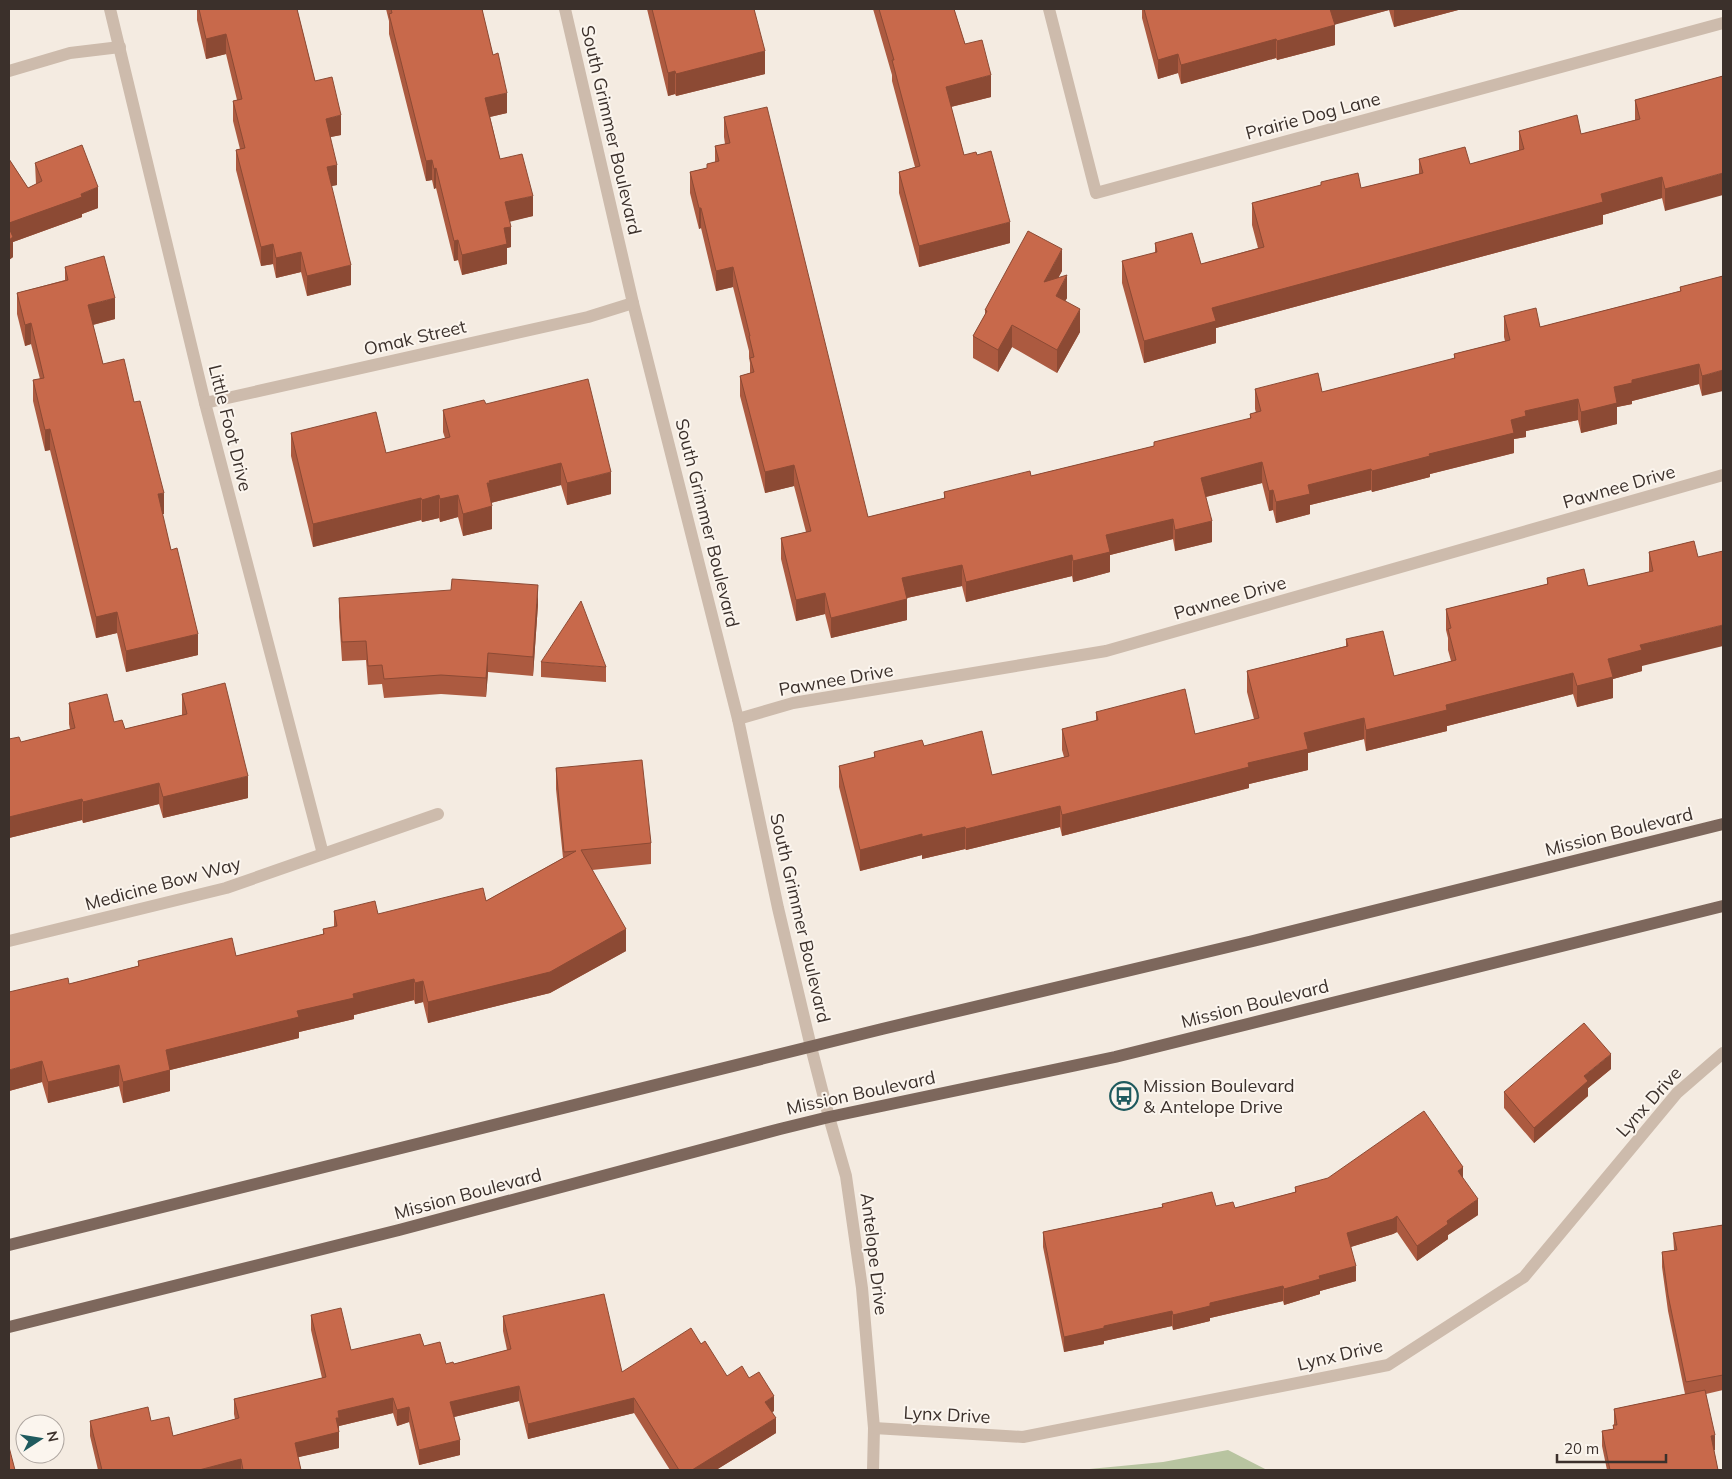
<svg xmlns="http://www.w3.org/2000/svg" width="1732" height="1479" viewBox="0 0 1732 1479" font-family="Mulish,sans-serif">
<rect width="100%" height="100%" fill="#f4ebe1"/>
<path fill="#b8c4a0" d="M1228 1450 1267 1470H1079L1163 1462Z"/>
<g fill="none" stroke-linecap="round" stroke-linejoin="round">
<g stroke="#cdbbac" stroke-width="12">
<path d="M110 9 205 403 323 854"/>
<path d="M565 9 633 303 738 719 778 908 811 1047 829 1117 846 1176 862 1288 874 1428 873 1470"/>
<path d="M1049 9 1096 193 1723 23"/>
<path d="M9 71 70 53 120 47"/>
<path d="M205 403 588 317 633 303"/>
<path d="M738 719 793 703 1106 651 1723 475"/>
<path d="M9 941 226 888 438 814"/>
<path d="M874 1428 1023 1437 1388 1365 1524 1277 1677 1093 1723 1053"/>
</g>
<g stroke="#7d675c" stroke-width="12">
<path d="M9 1245 882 1029 1253 941 1723 824"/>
<path d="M9 1327 399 1230 780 1129 829 1117 1115 1057 1723 906"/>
</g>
</g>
<g fill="#ac5a40">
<path d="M197 9H297L315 81 341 135 330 137 337 185 331 186 351 285 307 296 301 272 276 278 273 264 261 266 236 170V150L240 149 233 121V101L237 100 226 54 206 59 197 20Z"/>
<path d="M386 9H483V14L507 113 490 117 500 159 533 216 510 221 511 247 507 248V264L462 275 458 260 454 261 436 188 434 189 432 180 426 181 389 34V21Z"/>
<path d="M645 9H754L765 74 676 96 675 94 668 96 647 9Z"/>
<path d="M873 9H954L965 44 991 97 951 107 964 155H977L1010 243 919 267 899 193V172L915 167 892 81V75Z"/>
<path d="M1142 9H1462L1394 27 1389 10 1335 24V45L1277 60 1276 58 1181 84 1178 73 1158 79 1142 18Z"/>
<path d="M1723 76 1665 211 1662 198 1603 215V224L1216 328V343L1144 363 1122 283V261L1155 253V243L1201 264 1258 248 1252 225V203L1321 185V182L1361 188 1419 174V159L1470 164 1519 151V131L1581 134 1635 120V100Z"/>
<path d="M724 117 868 517 944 498V492L1031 476 1154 446V442L1250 419V414L1256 413 1255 409V389L1322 392 1454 359V354L1505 341 1504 337V316L1540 327 1680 291V287L1723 276 1702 396 1699 384 1632 401V404L1617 407V424L1581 433 1578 420 1526 431V437L1514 439V453L1430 474V477L1372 492 1371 490 1310 505V514L1276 523 1273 510 1269 511 1262 483 1206 497 1212 542 1175 551 1173 539 1110 555V572L1073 582 1072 576 966 602 962 586 907 598V620L831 638 825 614 796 621 781 559V538L806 532 794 486 765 493 740 396V376L750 373V363L749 357V351L733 287 716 291 701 228 699 229 690 193V172L707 168V164L715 162V146L725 144 724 137Z"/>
<path d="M9 159 28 188 36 184 35 163 98 208 82 214V217L13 242V257L9 260Z"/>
<path d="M65 267 115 319 93 325 103 364 134 402 164 514H162L171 550 198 655 126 672 117 633 96 638 50 450 45 451 33 401V380L40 379 31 344 25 346 17 314V293L65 280Z"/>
<path d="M1062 271 1058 278 1067 298 1065 301 1080 332 1057 373 1012 347 998 372 973 358V336L985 315V310Z"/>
<path d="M486 404 611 494 567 505 561 485 491 503 492 529 463 536 458 517 440 522 439 518 422 522 421 520 313 547 291 456V433L386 453 445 438 443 432V410Z"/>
<path d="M1694 541 1642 666V671L1613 679V698L1577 707 1573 694 1447 726V731L1366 751 1364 739 1308 753V770L1249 784V788L1062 836 1060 827 966 850 965 849 922 859V855L860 871 839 787V766L874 758V752L924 746 992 775 1064 757 1062 750V729L1096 721V712L1195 734 1254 719 1247 692V671L1346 646V639L1394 676 1451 661 1448 650V638L1446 630V609L1547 584V578L1588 586 1649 572V552Z"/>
<path d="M339 598 538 604 533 676 488 672 486 697 441 694 384 698 382 684 368 685 366 660 342 661 339 617Z"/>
<path d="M541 662 606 667V682L541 677Z"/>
<path d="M182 694 248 798 163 818 159 804 83 823 82 820 9 838V739L21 742 70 729 69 724V703L114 722 125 729 182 715Z"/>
<path d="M556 768 651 843V864L592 870 626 951 550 993 428 1023 423 1002 415 1004 414 1000 354 1015V1019L299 1032V1038L170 1070V1091L123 1103 119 1086 48 1103 42 1082 9 1091 69 984 138 966V961L236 956 323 934V929L334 927V911L378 914 486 901 563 858 556 789Z"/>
<path d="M1611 1069 1588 1088V1096L1534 1143 1504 1108V1092Z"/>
<path d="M1463 1178 1478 1215 1448 1235V1239L1417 1261 1397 1232 1393 1234 1351 1247 1356 1281 1320 1291V1294L1284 1305 1283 1301 1210 1318V1321L1173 1330 1172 1326 1104 1341V1344L1064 1352 1043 1247V1232L1162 1207V1204L1216 1206 1235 1208 1295 1192V1187Z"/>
<path d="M1723 1225V1390L1706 1394 1715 1450H1714L1718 1470H1607L1602 1446V1431L1613 1429V1425H1614V1409L1685 1394 1668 1311 1662 1267V1252L1674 1250 1673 1233Z"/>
<path d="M311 1315 351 1350 424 1346 446 1364H454L507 1350 503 1331V1316L622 1372 701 1344 727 1376 749 1378 774 1411 772 1412 776 1433 716 1470H670L634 1413 528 1439 519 1401 454 1417 460 1455 419 1465 409 1422 397 1426 393 1413 339 1426V1448L298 1457 301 1470H98L90 1436V1421H151L173 1436 235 1419 234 1414V1399L322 1378 311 1330Z"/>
</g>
<g fill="#8c4a34">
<path d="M1330 9H1389V10L1330 26Z"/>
<path d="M1394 9H1462L1394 27Z"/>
<path d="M1335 25V45L1277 60V41Z"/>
<path d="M226 34V54L206 59V39Z"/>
<path d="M1276 39V58L1181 84V65Z"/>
<path d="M765 51V74L676 96V74Z"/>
<path d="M1178 54V73L1158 79V60Z"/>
<path d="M675 71V94L668 96V73Z"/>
<path d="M991 75V97L946 108V87Z"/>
<path d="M507 93V113L485 118V98Z"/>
<path d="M341 115V135L326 138V119Z"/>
<path d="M432 160V180L426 181V161Z"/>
<path d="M337 165V185L327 187V167Z"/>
<path d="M436 168V188L434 189V169Z"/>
<path d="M1723 173V195L1665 211V189Z"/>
<path d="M1662 177V198L1603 215V224L1216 328V343L1144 363V341L1212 308 1601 194Z"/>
<path d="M98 187V208L82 214V217L13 242V257L9 260V223Z"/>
<path d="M533 196V216L505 223V202Z"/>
<path d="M699 208H701V228L699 229Z"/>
<path d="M1010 222V243L919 267V246Z"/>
<path d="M511 227V247L507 248V264L462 275V255L504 228Z"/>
<path d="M458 240V260L454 261V241Z"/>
<path d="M273 244V264L261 266V247Z"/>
<path d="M1062 249V271L1044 304V282Z"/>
<path d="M301 252V272L276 278V258Z"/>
<path d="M351 265V285L307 296V276Z"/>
<path d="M733 267V287L716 291V271Z"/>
<path d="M1067 275V298L1056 318V296Z"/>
<path d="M115 298V319L88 326V305Z"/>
<path d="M1080 309V332L1057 373V350Z"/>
<path d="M31 323V344L25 346V325Z"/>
<path d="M1012 325V347L998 372V350Z"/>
<path d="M1699 364V384L1632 401V404L1617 407V424L1581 433V412L1614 387 1632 380Z"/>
<path d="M1723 370V391L1702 396V376Z"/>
<path d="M1578 399V420L1526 431V437L1514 439V453L1430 474V477L1372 492V471L1429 454 1511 420 1525 411Z"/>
<path d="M50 429V450L45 451V430Z"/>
<path d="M1262 462V483L1201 498V478Z"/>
<path d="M561 463V485L490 503 487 483 489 481Z"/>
<path d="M794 465V486L765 493V472Z"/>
<path d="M1371 469V490L1310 505V514L1276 523V502L1308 485Z"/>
<path d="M611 472V494L567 505V483Z"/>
<path d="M1273 490V510L1269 511V491Z"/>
<path d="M164 493V514L158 515V494Z"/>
<path d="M439 495V518L422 522V500Z"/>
<path d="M458 495V517L440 522V499Z"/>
<path d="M421 498V520L313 547V524Z"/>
<path d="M492 506V529L463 536V514Z"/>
<path d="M1173 519V539L1110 555V572L1073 582V561L1106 535Z"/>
<path d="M1212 521V542L1175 551V530Z"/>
<path d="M1072 555V576L966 602V582Z"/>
<path d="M962 565V586L902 599V578Z"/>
<path d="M538 585V604L533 676V657Z"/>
<path d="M825 593V614L796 621V600Z"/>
<path d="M907 599V620L831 638V618Z"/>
<path d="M117 612V633L96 638V617Z"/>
<path d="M1723 625V646L1642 666V671L1613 679V698L1577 707V686L1608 659 1640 645Z"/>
<path d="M198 634V655L126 672V651Z"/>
<path d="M488 653V672L486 697V678Z"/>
<path d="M1573 673V694L1447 726V731L1366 751V730L1446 705Z"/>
<path d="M1364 718V739L1308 753V770L1249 784V788L1062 836V815L1248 763 1304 733Z"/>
<path d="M248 776V798L163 818V797Z"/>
<path d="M159 783V804L83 823V802Z"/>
<path d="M82 799V820L9 838V817Z"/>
<path d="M1060 806V827L966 850V829Z"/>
<path d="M965 827V849L922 859V837Z"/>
<path d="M922 834V855L860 871V850Z"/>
<path d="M626 929V951L550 993 428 1023V1002Z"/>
<path d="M414 979V1000L354 1015V1019L299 1032V1038L170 1070V1091L123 1103V1082L166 1050 297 1011 353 994Z"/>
<path d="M423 981V1002L415 1004V983Z"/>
<path d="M1611 1054V1069L1588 1088V1096L1534 1143V1128L1584 1076Z"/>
<path d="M42 1061V1082L9 1091V1070Z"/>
<path d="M119 1065V1086L48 1103V1082Z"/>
<path d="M1463 1167V1183L1458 1171Z"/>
<path d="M1478 1199V1215L1448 1235V1239L1417 1261V1246L1447 1221Z"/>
<path d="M1397 1216V1232L1393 1234 1347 1248V1233Z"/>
<path d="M1356 1266V1281L1320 1291V1294L1284 1305V1289L1319 1276Z"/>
<path d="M1283 1286V1301L1210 1318V1321L1173 1330V1315L1210 1303Z"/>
<path d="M1172 1311V1326L1104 1341V1344L1064 1352V1337L1104 1326Z"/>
<path d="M519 1386V1401L450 1418V1402Z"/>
<path d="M774 1396V1411L765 1417V1402Z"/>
<path d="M393 1398V1413L339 1426V1448L295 1458V1443L336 1418 338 1411Z"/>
<path d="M634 1398V1413L528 1439V1424Z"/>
<path d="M409 1407V1422L397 1426V1410Z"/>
<path d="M776 1418V1433L716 1470H692Z"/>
<path d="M1715 1435V1450L1711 1451V1436Z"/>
<path d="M460 1440V1455L419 1465V1450Z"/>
<path d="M241 1459V1470H199Z"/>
</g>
<g fill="#c8694b" stroke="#8c4a34">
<path d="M199 9H297L315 81 332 77 341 115 326 119 337 165 327 167 351 265 307 276 301 252 276 258 273 244 261 247 236 150 245 148 233 101 242 99 226 34 206 39Z"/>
<path d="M391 9H482L493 55 498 53 507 93 485 98 500 159 522 154 533 196 505 202 511 227 504 228 507 244 462 255 458 240 454 241 436 168 434 169 432 160 426 161 389 14 392 13Z"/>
<path d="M652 9H754L765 51 676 74 675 71 668 73Z"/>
<path d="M879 9H954L965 44 982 40 991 75 946 87 964 155 976 152 977 155 991 151 1010 222 919 246 899 172 920 166 892 60H894Z"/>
<path d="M1144 9H1330L1335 25 1277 41 1276 39 1181 65 1178 54 1158 60Z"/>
<path d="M1723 76V173L1665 189 1662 177 1601 194 1603 202 1212 308 1216 321 1144 341 1122 261 1157 252 1155 243 1192 233 1201 264 1264 247 1252 203 1321 185V182L1358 173 1361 188 1423 173 1419 159 1465 147 1470 164 1524 149 1519 131 1577 115 1581 134 1640 119 1635 100Z"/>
<path d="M767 107 868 517 945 498 944 492 1030 471 1031 476 1154 446V442L1251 418 1250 414 1261 411 1255 389 1318 373 1322 392 1455 358 1454 354 1510 340 1504 316 1536 308 1540 327 1681 291 1680 287 1723 276V370L1702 376 1699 364 1632 380V383L1614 387 1617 403 1581 412 1578 399 1525 411 1526 416 1511 420 1514 433 1429 454 1430 456 1372 471 1371 469 1308 485 1310 494 1276 502 1273 490 1269 491 1262 462 1201 478 1212 521 1175 530 1173 519 1106 535 1110 552 1073 561 1072 555 966 582 962 565 902 578 907 599 831 618 825 593 796 600 781 538 811 531 794 465 765 472 740 376 754 372 750 358 754 357 749 336H750L733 267 716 271 701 208H699L690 172 707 168V164L719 161 715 146 730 143 724 117Z"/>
<path d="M82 145 98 187 81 194 82 197 9 223V159L28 188 42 181 35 163Z"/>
<path d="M9 228 13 237 9 240Z"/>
<path d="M1028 231 1062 249 1044 282 1067 275 1056 296 1080 309 1057 350 1012 325 998 350 973 336 987 311 985 310Z"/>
<path d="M104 256 115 298 88 305 103 364 124 359 134 402 140 401 164 493 158 494 171 550 177 548 198 634 126 651 117 612 96 617 50 429 45 430 33 380 44 378 31 323 25 325 17 293 68 280 65 267Z"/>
<path d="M588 379 611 472 567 483 561 463 489 481 490 483H487L492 506 463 514 458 495 440 499 439 495 422 500 421 498 313 524 291 433 376 412 386 453 450 437 443 410 484 400 486 404Z"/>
<path d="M1694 541 1698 557 1723 551V625L1640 645 1642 650 1608 659 1613 677 1577 686 1573 673 1446 705 1447 710 1366 730 1364 718 1304 733 1308 749 1248 763 1249 767 1062 815 1060 806 966 829 965 827 922 837V834L860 850 839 766 875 757 874 752 922 740 924 746 982 731 992 775 1069 756 1062 729 1098 720 1096 712 1185 689 1195 734 1259 718 1247 671 1348 646 1346 639 1383 631 1394 676 1456 660 1448 629 1451 628 1446 609 1548 584 1547 578 1584 569 1588 586 1653 571 1649 552Z"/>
<path d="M452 579 538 585 533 657 488 653 486 678 441 675 384 679 382 665 368 666 366 641 342 642 339 598 451 590Z"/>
<path d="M581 601 606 667 541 662Z"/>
<path d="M225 683 248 776 163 797 159 783 83 802 82 799 9 817V739L19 737 21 742 75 728 69 703 107 694 114 722 122 720 125 729 187 714 182 694Z"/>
<path d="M642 760 651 843 581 850 626 929 550 972 428 1002 423 981 415 983 414 979 353 994 354 998 297 1011 299 1017 166 1050 170 1070 123 1082 119 1065 48 1082 42 1061 9 1070V992L68 978 69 984 139 966 138 961 232 938 236 956 324 934 323 929 337 926 334 911 375 901 378 914 483 888 486 901 576 851 564 852 556 768Z"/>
<path d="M1584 1023 1611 1054 1584 1076 1588 1081 1534 1128 1504 1092Z"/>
<path d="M1424 1111 1463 1167 1458 1171 1478 1199 1447 1221 1448 1224 1417 1246 1397 1216 1393 1219 1347 1233 1356 1266 1319 1276 1320 1279 1284 1289 1283 1286 1210 1303V1306L1173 1315 1172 1311 1104 1326V1328L1064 1337 1043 1232 1163 1207 1162 1204 1212 1192 1216 1206 1233 1202 1235 1208 1296 1192 1295 1187 1328 1178Z"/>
<path d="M1723 1225V1375L1686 1382 1668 1295 1662 1252 1677 1250 1673 1233Z"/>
<path d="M604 1294 622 1372 691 1328 701 1344 705 1341 727 1376 742 1366 749 1378 759 1372 774 1396 765 1402 776 1418 692 1470H679L634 1398 528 1424 519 1386 450 1402 460 1440 419 1450 409 1407 397 1410 393 1398 338 1411 339 1418H336L339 1432 295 1443 301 1470H243L241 1459 199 1470H102L90 1421 148 1407 151 1421 169 1417 173 1436 239 1418 234 1399 326 1377 311 1315 341 1308 351 1350 420 1334 424 1346 440 1342 446 1364 453 1362 454 1364 511 1349 503 1316Z"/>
<path d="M1705 1390 1715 1435 1711 1436 1718 1470H1610L1602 1431 1614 1429 1613 1425H1617L1614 1409Z"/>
<path d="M9 1447 15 1470H9Z"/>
</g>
<defs>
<symbol id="bus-ring" viewBox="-11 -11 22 22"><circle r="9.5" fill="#fbf5ee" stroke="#1f5a5e" stroke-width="1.5"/><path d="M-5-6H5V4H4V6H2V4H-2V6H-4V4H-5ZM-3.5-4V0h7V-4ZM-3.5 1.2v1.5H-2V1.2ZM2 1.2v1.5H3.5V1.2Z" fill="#1f5a5e"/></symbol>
</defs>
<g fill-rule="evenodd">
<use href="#bus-ring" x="1108" y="1080" width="32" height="32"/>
</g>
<g text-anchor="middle" stroke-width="4" stroke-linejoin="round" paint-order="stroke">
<g font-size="18" fill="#3b302b" stroke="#fbf5ee">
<text transform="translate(1313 116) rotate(-15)" y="6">Prairie Dog Lane</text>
<text transform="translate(611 130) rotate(77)" y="6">South Grimmer Boulevard</text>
<text transform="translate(415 338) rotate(-13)" y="6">Omak Street</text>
<text transform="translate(230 428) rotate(76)" y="6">Little Foot Drive</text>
<text transform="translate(1619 487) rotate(-16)" y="6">Pawnee Drive</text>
<text transform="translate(707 523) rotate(76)" y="6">South Grimmer Boulevard</text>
<text transform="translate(1230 598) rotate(-16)" y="6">Pawnee Drive</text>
<text transform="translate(836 680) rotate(-10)" y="6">Pawnee Drive</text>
<text transform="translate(1619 832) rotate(-14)" y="6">Mission Boulevard</text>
<text transform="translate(163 884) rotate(-15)" y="6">Medicine Bow Way</text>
<text transform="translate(800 918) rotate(77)" y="6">South Grimmer Boulevard</text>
<text transform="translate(1255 1004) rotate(-14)" y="6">Mission Boulevard</text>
<text transform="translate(861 1093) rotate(-12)" y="6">Mission Boulevard</text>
<text transform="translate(1649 1102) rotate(-48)" y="6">Lynx Drive</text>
<text transform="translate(468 1194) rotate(-15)" y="6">Mission Boulevard</text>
<text transform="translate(874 1254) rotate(83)" y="6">Antelope Drive</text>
<text transform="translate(1340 1355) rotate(-13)" y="6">Lynx Drive</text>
<text transform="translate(947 1415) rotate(3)" y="6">Lynx Drive</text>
</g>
<g font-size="18" fill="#3b302b" stroke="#fbf5ee" text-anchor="start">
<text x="1143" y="1092">Mission Boulevard<tspan x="1143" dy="21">&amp; Antelope Drive</tspan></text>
</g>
</g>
<rect width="1732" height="1479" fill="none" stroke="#3b302b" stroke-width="20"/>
<g transform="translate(40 1439) rotate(78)"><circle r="24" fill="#fbf5ee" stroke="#aea6a0"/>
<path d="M0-4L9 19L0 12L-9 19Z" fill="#1f5a5e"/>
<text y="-8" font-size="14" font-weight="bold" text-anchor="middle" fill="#3b302b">N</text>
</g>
<path d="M1557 1454v8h109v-8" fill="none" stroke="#3b302b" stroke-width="2.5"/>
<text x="1564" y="1454" font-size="15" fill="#3b302b" stroke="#fbf5ee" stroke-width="4" paint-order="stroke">20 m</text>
</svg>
